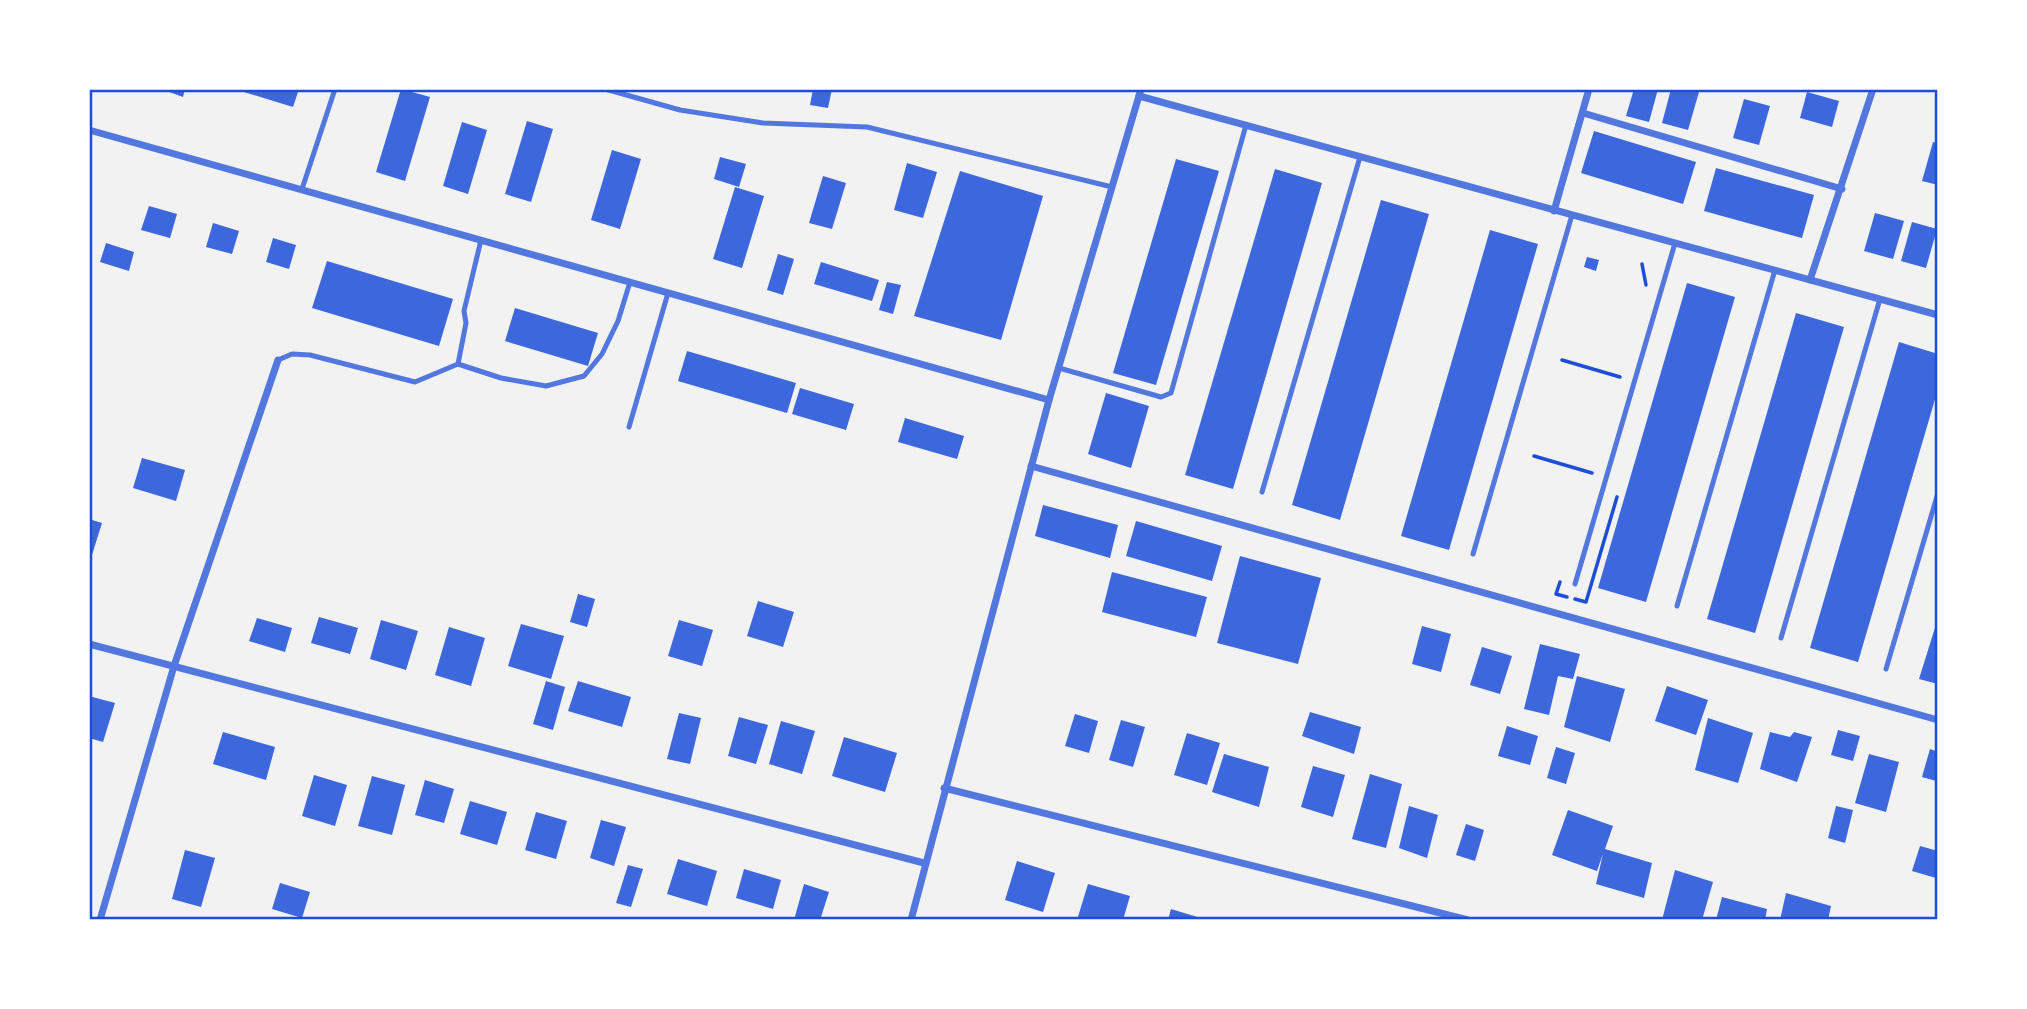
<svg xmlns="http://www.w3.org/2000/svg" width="2027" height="1009" viewBox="0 0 2027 1009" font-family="'DejaVu Sans',sans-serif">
<rect width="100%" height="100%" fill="#f2f2f2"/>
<g fill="#3d67dc">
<path d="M161 89H185L183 97Z"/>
<path d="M234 89H299L293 107Z"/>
<path d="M401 89 430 97 405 181 376 172Z"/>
<path d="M813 89H832L828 108 810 105Z"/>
<path d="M1634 89H1658L1649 122 1626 116Z"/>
<path d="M1671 89 1699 92 1688 130 1662 123Z"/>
<path d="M1807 92 1839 101 1832 127 1800 118Z"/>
<path d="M1744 99 1770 106 1759 145 1733 138Z"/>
<path d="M527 121 553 129 531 202 505 194Z"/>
<path d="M462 122 487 130 468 194 443 186Z"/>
<path d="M1594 131 1696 162 1683 204 1581 173Z"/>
<path d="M1933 142 1938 143V185L1922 181Z"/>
<path d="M612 150 641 159 620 229 591 220Z"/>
<path d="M720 157 746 164 739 187 714 179Z"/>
<path d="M1176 159 1219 171 1156 385 1113 373Z"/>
<path d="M907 163 937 172 923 218 894 210Z"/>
<path d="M1716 168 1814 195 1802 238 1704 211Z"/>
<path d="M1275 169 1322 183 1233 489 1185 475Z"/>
<path d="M960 171 1043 196 1001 340 914 316Z"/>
<path d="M823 176 846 183 832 229 809 223Z"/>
<path d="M735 187 764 196 742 268 713 259Z"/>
<path d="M1381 200 1429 214 1340 520 1292 505Z"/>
<path d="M149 206 177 214 170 238 141 230Z"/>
<path d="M1875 213 1904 221 1893 259 1864 251Z"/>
<path d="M1912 222 1937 229 1926 268 1901 261Z"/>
<path d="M213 223 239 231 232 254 206 247Z"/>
<path d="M1490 230 1538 244 1449 550 1401 536Z"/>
<path d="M273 238 296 245 289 269 266 262Z"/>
<path d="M106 243 134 252 129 271 100 262Z"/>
<path d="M778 254 794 259 783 295 767 290Z"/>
<path d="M1587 257 1599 260 1596 271 1584 267Z"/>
<path d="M327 261 453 299 439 346 312 308Z"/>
<path d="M821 262 879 280 872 301 814 284Z"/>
<path d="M887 282 901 285 893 314 879 310Z"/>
<path d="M1687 283 1735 297 1646 602 1598 588Z"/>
<path d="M515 308 598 333 588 366 505 341Z"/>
<path d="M1796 313 1844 327 1755 633 1707 619Z"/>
<path d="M1899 342 1938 354V389L1858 662 1810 648Z"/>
<path d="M687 351 796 383 787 413 678 381Z"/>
<path d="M800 388 854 404 846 430 792 414Z"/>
<path d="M1106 393 1149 406 1131 468 1088 454Z"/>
<path d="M905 418 964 436 957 459 898 442Z"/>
<path d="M142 458 185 470 176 501 133 488Z"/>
<path d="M1043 505 1118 525 1110 558 1035 536Z"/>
<path d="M89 519 102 523 92 555 89 554Z"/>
<path d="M1136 521 1222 546 1212 581 1126 556Z"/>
<path d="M1240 556 1321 578 1298 664 1217 643Z"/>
<path d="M1112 572 1207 597 1196 637 1102 612Z"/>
<path d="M578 594 595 599 587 627 570 622Z"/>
<path d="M758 601 794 612 783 647 747 636Z"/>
<path d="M319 617 358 628 350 654 311 643Z"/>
<path d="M257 618 292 628 285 652 249 641Z"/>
<path d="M1938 618V684L1919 679Z"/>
<path d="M381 620 418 631 406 670 370 659Z"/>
<path d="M679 620 713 630 702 666 668 656Z"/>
<path d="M521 624 564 636 551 679 508 666Z"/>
<path d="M1422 626 1451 634 1441 672 1412 664Z"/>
<path d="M449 627 485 638 471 686 435 675Z"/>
<path d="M1540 644 1580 654 1573 679 1558 676 1549 715 1524 709Z"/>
<path d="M1482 647 1512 656 1500 694 1470 685Z"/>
<path d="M1577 676 1625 689 1610 742 1564 727Z"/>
<path d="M546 681 565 687 553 730 533 724Z"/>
<path d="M578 681 631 697 622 727 568 711Z"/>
<path d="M1667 686 1708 700 1696 735 1655 721Z"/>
<path d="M89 696 115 703 103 742 89 738Z"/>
<path d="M1310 712 1361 727 1354 754 1302 736Z"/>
<path d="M679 713 701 718 690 764 667 759Z"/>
<path d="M1075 714 1098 721 1089 753 1065 746Z"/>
<path d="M739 717 768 725 756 764 728 756Z"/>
<path d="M1708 718 1753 733 1738 783 1695 770Z"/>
<path d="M1121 720 1145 727 1133 767 1109 760Z"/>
<path d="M781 721 815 731 802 774 769 764Z"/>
<path d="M1507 726 1538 736 1530 765 1498 756Z"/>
<path d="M1838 730 1860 736 1853 761 1831 755Z"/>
<path d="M223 732 275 747 266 780 213 764Z"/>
<path d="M1770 732 1790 737 1794 732 1812 737 1797 782 1760 769Z"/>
<path d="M1187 733 1220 743 1207 785 1174 775Z"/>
<path d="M844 737 897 753 885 792 832 776Z"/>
<path d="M1556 747 1575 753 1566 784 1547 778Z"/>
<path d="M1930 749 1938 752 1936 781 1922 777Z"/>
<path d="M1224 754 1269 767 1259 807 1212 792Z"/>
<path d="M1869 754 1899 762 1886 812 1855 803Z"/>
<path d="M1313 766 1345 775 1333 817 1301 807Z"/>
<path d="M1370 774 1402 784 1386 848 1352 839Z"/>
<path d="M314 775 347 785 335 826 302 816Z"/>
<path d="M372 776 405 785 392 835 358 826Z"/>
<path d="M425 780 454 789 444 823 415 815Z"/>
<path d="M470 801 507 812 497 845 460 834Z"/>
<path d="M1409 806 1438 815 1427 858 1399 848Z"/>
<path d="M1836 806 1853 810 1845 843 1828 838Z"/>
<path d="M1568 810 1613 826 1605 849 1652 863 1644 898 1596 884 1603 854 1597 871 1552 855Z"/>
<path d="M536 812 567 821 556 859 525 850Z"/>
<path d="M601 820 626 827 614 866 590 858Z"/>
<path d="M1466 824 1484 830 1475 861 1456 855Z"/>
<path d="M1920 846 1938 851 1936 878 1912 871Z"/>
<path d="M185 850 215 858 201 907 172 899Z"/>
<path d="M678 859 717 871 707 906 667 894Z"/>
<path d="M1017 861 1055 873 1043 912 1005 900Z"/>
<path d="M628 865 643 869 631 907 616 903Z"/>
<path d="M744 869 781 880 773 909 736 898Z"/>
<path d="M1675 870 1713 882 1702 920H1662Z"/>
<path d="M280 883 310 892 302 918 272 909Z"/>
<path d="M804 884 829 892 820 920H794Z"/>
<path d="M1088 884 1130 896 1123 920H1077Z"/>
<path d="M1786 893 1831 906 1828 920H1780Z"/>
<path d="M1722 897 1767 909 1765 920H1716Z"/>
<path d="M1171 909 1204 919V920H1168Z"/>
</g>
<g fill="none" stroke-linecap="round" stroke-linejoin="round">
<g stroke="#1d4ed8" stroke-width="3.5">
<path d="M1642 264 1646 285"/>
<path d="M1562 360 1620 377"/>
<path d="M1534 456 1592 473"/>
<path d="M1560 582 1556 594 1567 597"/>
<path d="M1575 599 1586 602 1617 497"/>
</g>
<g stroke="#5277de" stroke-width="5">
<path d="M605 89 680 110 763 123 867 127 1112 187"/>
<path d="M302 189 335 89"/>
<path d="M278 360 292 354 310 355 415 382 458 364 501 378 546 386 584 376 602 354 618 321 630 282"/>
<path d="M458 364 466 323 464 311 481 240"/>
<path d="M1059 368 1161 397 1171 393 1246 125"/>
<path d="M629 427 668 293"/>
<path d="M1262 492 1360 157"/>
<path d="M1473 554 1572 215"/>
<path d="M1575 584 1675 243"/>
<path d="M1677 606 1775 270"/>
<path d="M1781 638 1880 299"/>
<path d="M1886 669 1938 493"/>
</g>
<g stroke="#5277de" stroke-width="7">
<path d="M1139 96 1938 315"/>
<path d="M1583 113 1842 189"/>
<path d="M89 130 1049 400"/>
<path d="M1554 211 1589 89"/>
<path d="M1810 280 1873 89"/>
<path d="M1031 466 1938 720"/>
<path d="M89 644 924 863"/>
<path d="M944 788 1468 920"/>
<path d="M100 920 174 666 278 360"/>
<path d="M911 920 1049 400 1141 89"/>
</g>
</g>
<rect width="2027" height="1009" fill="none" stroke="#ffffff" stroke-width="182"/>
<rect x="91" y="91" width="1845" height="827" fill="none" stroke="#1d4ed8" stroke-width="2.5"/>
</svg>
